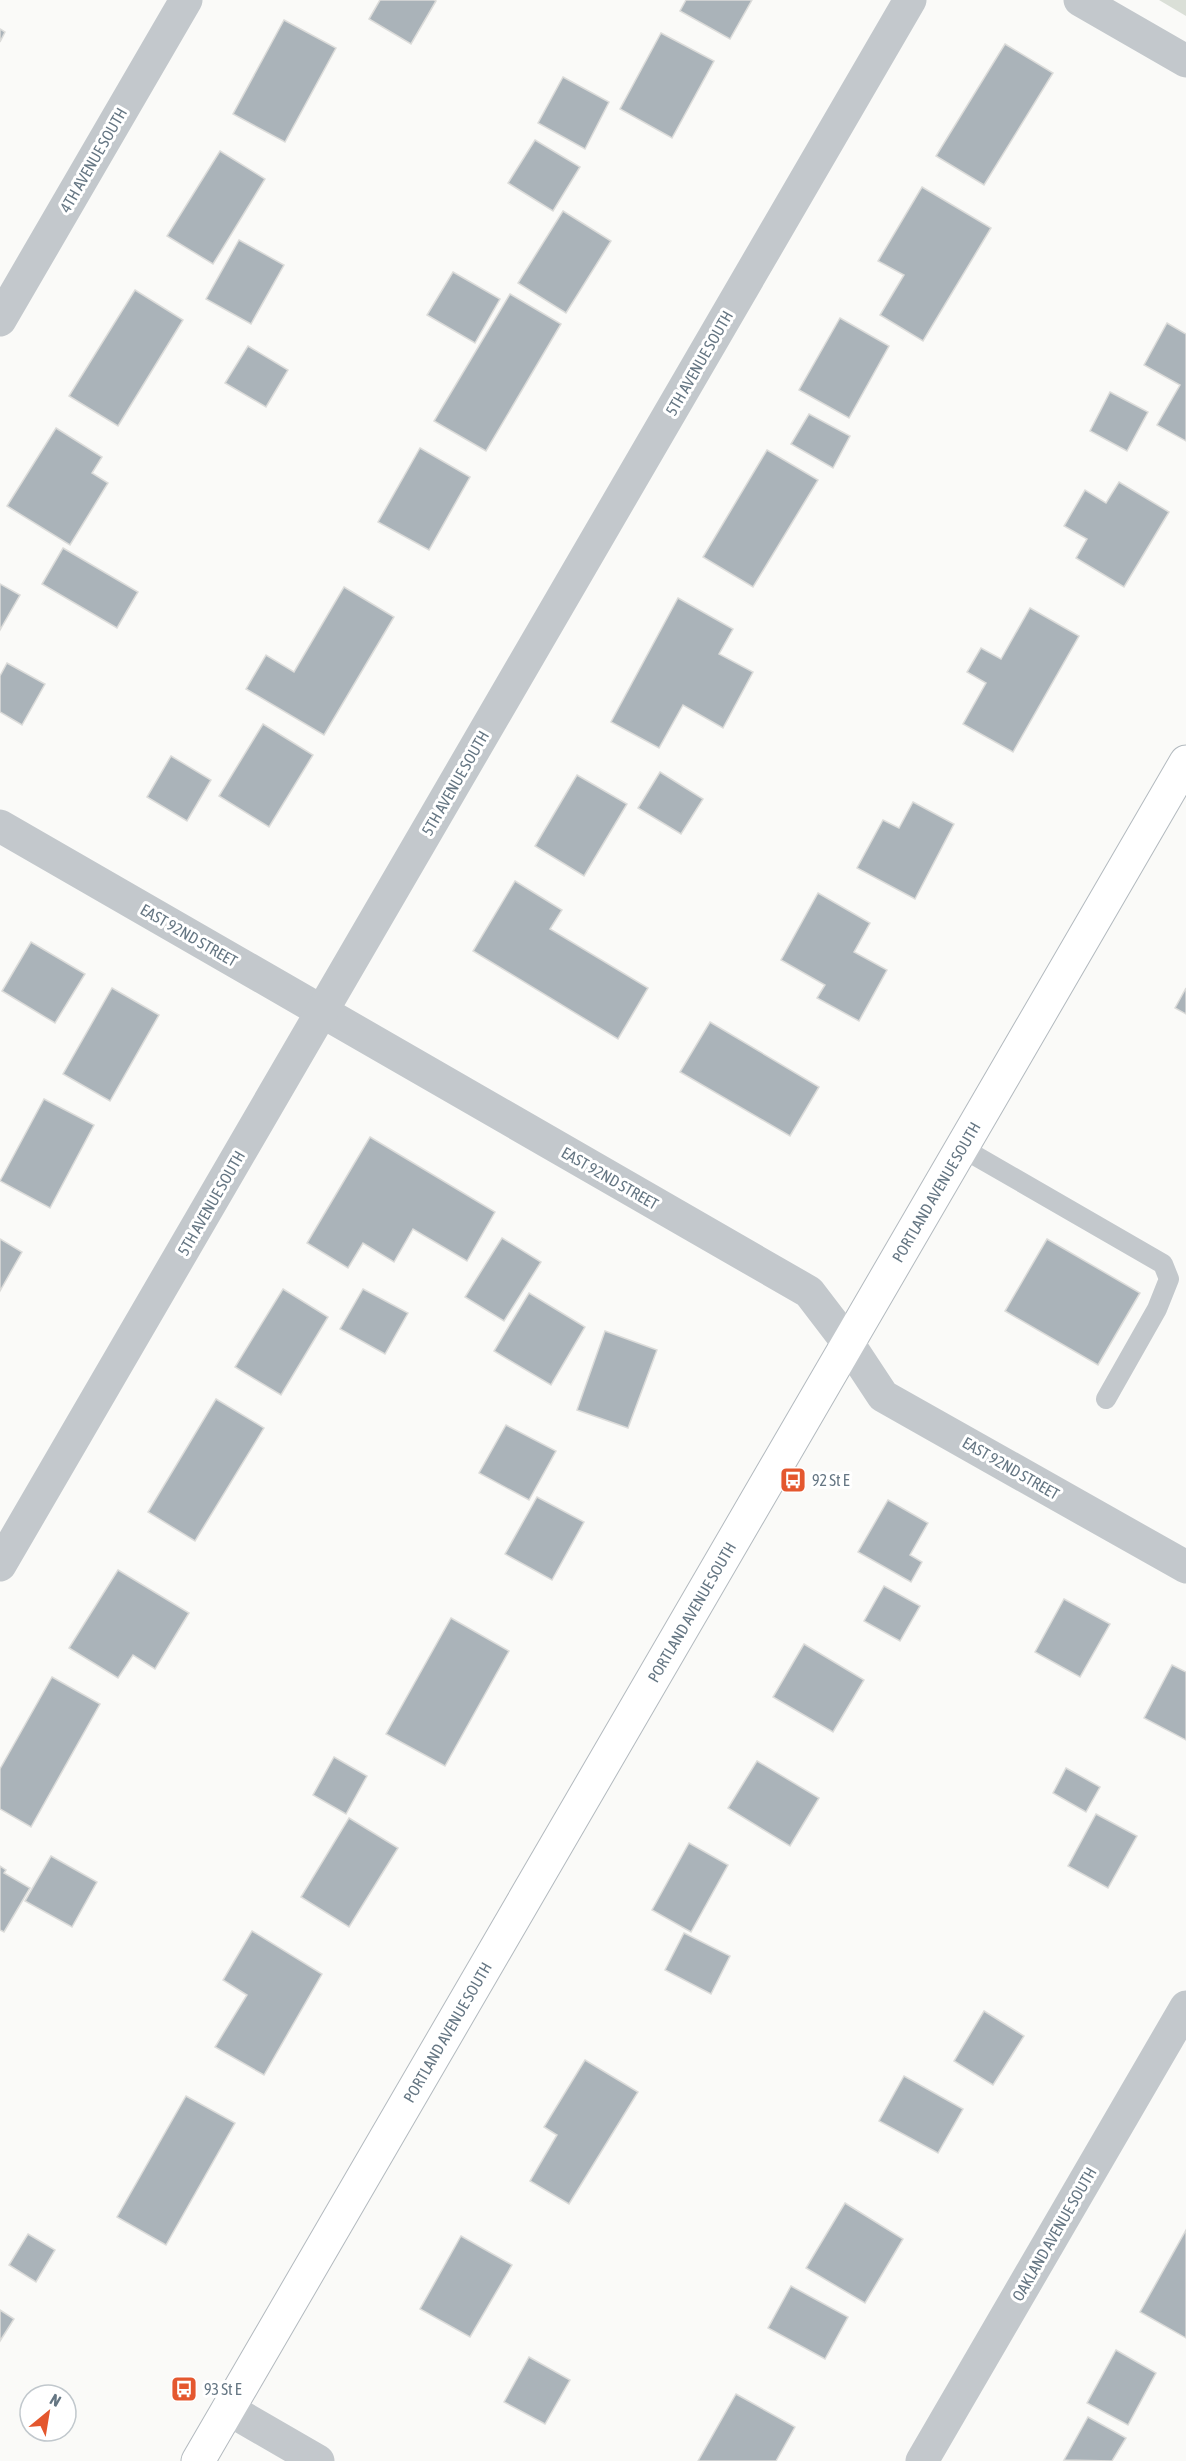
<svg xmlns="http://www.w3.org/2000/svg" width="1186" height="2461" viewBox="0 0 1186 2461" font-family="'Asap Condensed',sans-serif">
<rect width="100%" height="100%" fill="#fafaf8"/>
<path fill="#dadfd7" d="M1159 0H1186V16Z"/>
<g fill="#aab3b9" stroke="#dcdcda" stroke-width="1.5">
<path d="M380 0H434L436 1 411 44 369 19Z"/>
<path d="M686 0H752L730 39 680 11Z"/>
<path d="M284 20 336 48 285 142 233 114Z"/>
<path d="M0 29 5 32 0 42Z"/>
<path d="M661 33 714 61 672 138 620 109Z"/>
<path d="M1005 44 1053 73 984 185 936 156Z"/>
<path d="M563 77 609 102 585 149 538 123Z"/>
<path d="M535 140 580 167 553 211 508 183Z"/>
<path d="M220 151 265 179 213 264 167 236Z"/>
<path d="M922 187 991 228 923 341 880 315 904 275 878 261Z"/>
<path d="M563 211 611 241 566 313 518 283Z"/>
<path d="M239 240 284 265 251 324 206 299Z"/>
<path d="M453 272 500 299 475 343 427 315Z"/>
<path d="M135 290 183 320 118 426 69 396Z"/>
<path d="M510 294 561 324 486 451 434 421Z"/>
<path d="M840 318 889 346 849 418 799 390Z"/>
<path d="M1167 323 1186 334V441L1157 425 1180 385 1144 365Z"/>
<path d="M248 346 288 370 266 407 225 383Z"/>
<path d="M1110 392 1148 412 1127 451 1090 431Z"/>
<path d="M809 414 850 436 833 468 791 444Z"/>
<path d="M56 428 102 457 92 473 108 483 70 545 7 506Z"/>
<path d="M420 448 470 477 429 550 378 522Z"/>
<path d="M767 450 818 480 753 587 703 557Z"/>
<path d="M1119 482 1169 512 1124 587 1076 558 1087 539 1064 526 1085 490 1106 503Z"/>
<path d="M63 548 138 592 117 628 42 584Z"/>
<path d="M0 584 20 595 0 630Z"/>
<path d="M344 587 394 617 324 735 246 689 266 655 294 672Z"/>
<path d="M678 598 733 629 719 654 753 672 723 728 683 705 659 748 611 722Z"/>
<path d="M1030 608 1079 636 1013 752 963 724 986 683 967 672 981 648 1001 659Z"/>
<path d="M7 663 45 684 22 725 0 712V676Z"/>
<path d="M263 724 313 755 269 827 219 796Z"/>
<path d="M171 756 211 780 187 821 147 797Z"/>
<path d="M660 772 703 799 681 834 638 808Z"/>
<path d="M577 775 627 804 584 876 535 846Z"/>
<path d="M913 802 954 824 915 899 857 868 883 820 899 828Z"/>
<path d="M515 881 562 910 550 929 648 988 618 1039 473 951Z"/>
<path d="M818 893 870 923 854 952 887 970 859 1021 817 998 825 985 781 960Z"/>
<path d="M31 942 85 974 55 1023 2 991Z"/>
<path d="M112 988 159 1015 110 1101 63 1074Z"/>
<path d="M1186 988V1014L1175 1008Z"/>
<path d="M710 1022 819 1087 790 1136 680 1072Z"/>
<path d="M44 1099 94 1125 50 1208 0 1181Z"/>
<path d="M370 1137 495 1212 467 1261 413 1229 394 1262 363 1243 348 1268 307 1243Z"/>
<path d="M502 1238 541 1262 504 1321 465 1297Z"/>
<path d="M0 1239 22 1252 0 1291Z"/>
<path d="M1047 1239 1140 1293 1098 1365 1005 1311Z"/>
<path d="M283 1289 328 1317 281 1395 235 1367Z"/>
<path d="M363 1289 408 1313 385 1354 340 1329Z"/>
<path d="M529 1293 585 1327 551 1385 494 1351Z"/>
<path d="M605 1331 657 1350 628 1428 577 1410Z"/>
<path d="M216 1399 264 1428 195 1541 148 1512Z"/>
<path d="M506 1425 556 1451 529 1500 479 1473Z"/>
<path d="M537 1497 584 1522 552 1580 505 1554Z"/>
<path d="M888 1500 928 1523 910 1555 922 1562 911 1582 858 1552Z"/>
<path d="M118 1570 189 1613 155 1669 133 1655 118 1678 69 1648Z"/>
<path d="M884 1586 920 1606 900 1641 864 1621Z"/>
<path d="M1064 1599 1110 1624 1080 1677 1035 1652Z"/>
<path d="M451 1618 509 1651 445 1766 386 1734Z"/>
<path d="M804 1644 864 1680 833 1732 773 1697Z"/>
<path d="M1172 1665 1186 1672V1740L1144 1718Z"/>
<path d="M52 1677 100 1704 31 1827 0 1809V1769Z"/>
<path d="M334 1757 367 1776 346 1814 313 1795Z"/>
<path d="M757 1761 819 1798 790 1846 728 1808Z"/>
<path d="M1066 1768 1100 1787 1086 1812 1053 1793Z"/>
<path d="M1096 1814 1137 1836 1108 1888 1068 1866Z"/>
<path d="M349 1818 398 1848 349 1927 301 1897Z"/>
<path d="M689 1843 728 1865 691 1932 652 1910Z"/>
<path d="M51 1856 97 1882 72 1927 25 1901Z"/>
<path d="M0 1866 6 1870 4 1873 30 1888 4 1932 0 1930Z"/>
<path d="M252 1931 322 1974 264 2075 215 2047 247 1995 223 1980Z"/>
<path d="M684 1933 730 1956 711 1994 665 1970Z"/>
<path d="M984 2011 1024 2036 993 2085 954 2061Z"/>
<path d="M585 2060 638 2092 569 2204 530 2181 557 2135 544 2127Z"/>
<path d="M904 2076 963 2109 938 2153 879 2121Z"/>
<path d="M186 2096 235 2123 166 2245 117 2217Z"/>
<path d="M845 2203 903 2239 865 2303 806 2268Z"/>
<path d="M1186 2230V2338L1140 2312Z"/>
<path d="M28 2234 55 2250 36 2282 9 2265Z"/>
<path d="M461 2236 512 2265 470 2337 420 2309Z"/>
<path d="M791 2286 848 2317 825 2359 768 2328Z"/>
<path d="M0 2310 14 2319 0 2341Z"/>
<path d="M1116 2350 1156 2373 1128 2425 1087 2403Z"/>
<path d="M529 2357 570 2380 545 2424 504 2402Z"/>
<path d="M736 2394 795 2427 776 2461H698Z"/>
<path d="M1088 2417 1126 2438 1112 2461 1064 2460Z"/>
</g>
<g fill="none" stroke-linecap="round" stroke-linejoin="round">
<defs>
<g id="secondary">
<path id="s1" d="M198 2461 1186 762"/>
</g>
</defs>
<use href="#secondary" stroke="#b3babf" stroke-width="35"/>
<path stroke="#c3c8cc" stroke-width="20" d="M962 1148 1163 1264 1169 1279 1157 1309 1106 1399"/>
<g stroke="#c3c8cc" stroke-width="33">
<path d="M1080 0 1186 61"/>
<path d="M0 320 186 0"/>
<path d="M0 826 809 1292 848 1343 883 1396 1186 1567"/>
<path d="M0 1565 910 0"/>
<path d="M228 2409 318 2461"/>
<path d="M922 2461 1186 2007"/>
</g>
<use href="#secondary" stroke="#fff" stroke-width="33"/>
</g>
<defs>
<symbol id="bus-square" viewBox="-11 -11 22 22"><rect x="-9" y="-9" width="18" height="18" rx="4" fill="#e4572e" stroke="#fff"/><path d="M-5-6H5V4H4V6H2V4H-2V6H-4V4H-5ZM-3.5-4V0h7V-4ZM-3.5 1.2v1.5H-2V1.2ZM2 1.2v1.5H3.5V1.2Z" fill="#fff"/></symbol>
</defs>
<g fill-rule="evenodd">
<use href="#bus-square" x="778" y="1465" width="30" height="30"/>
<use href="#bus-square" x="169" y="2374" width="30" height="30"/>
</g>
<g text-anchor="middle" stroke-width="6" stroke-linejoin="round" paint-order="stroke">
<g font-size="16" fill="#657683" stroke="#fff">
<text transform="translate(93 160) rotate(-60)" y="6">4TH AVENUE SOUTH</text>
<text transform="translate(699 363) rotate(-60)" y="6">5TH AVENUE SOUTH</text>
<text transform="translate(455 783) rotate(-60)" y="6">5TH AVENUE SOUTH</text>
<text transform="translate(189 935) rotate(30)" y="6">EAST 92ND STREET</text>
<text transform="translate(610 1178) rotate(30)" y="6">EAST 92ND STREET</text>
<text dy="6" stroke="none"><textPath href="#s1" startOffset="1468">PORTLAND AVENUE SOUTH</textPath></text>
<text transform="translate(211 1203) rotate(-60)" y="6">5TH AVENUE SOUTH</text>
<text transform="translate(1011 1468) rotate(30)" y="6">EAST 92ND STREET</text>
<text dy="6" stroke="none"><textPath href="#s1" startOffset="982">PORTLAND AVENUE SOUTH</textPath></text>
<text dy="6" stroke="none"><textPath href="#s1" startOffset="496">PORTLAND AVENUE SOUTH</textPath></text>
<text transform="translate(1054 2234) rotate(-60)" y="6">OAKLAND AVENUE SOUTH</text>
</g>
<g font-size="16" fill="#657683" stroke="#fff" text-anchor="start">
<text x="812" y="1486">92 St E</text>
<text x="204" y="2395">93 St E</text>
</g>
</g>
<g transform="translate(48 2413) rotate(30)"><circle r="28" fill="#ffffff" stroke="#c1c8cd" stroke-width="1.5"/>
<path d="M0-4.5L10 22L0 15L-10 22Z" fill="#e4572e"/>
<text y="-9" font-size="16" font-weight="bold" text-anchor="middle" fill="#657683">N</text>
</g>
</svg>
